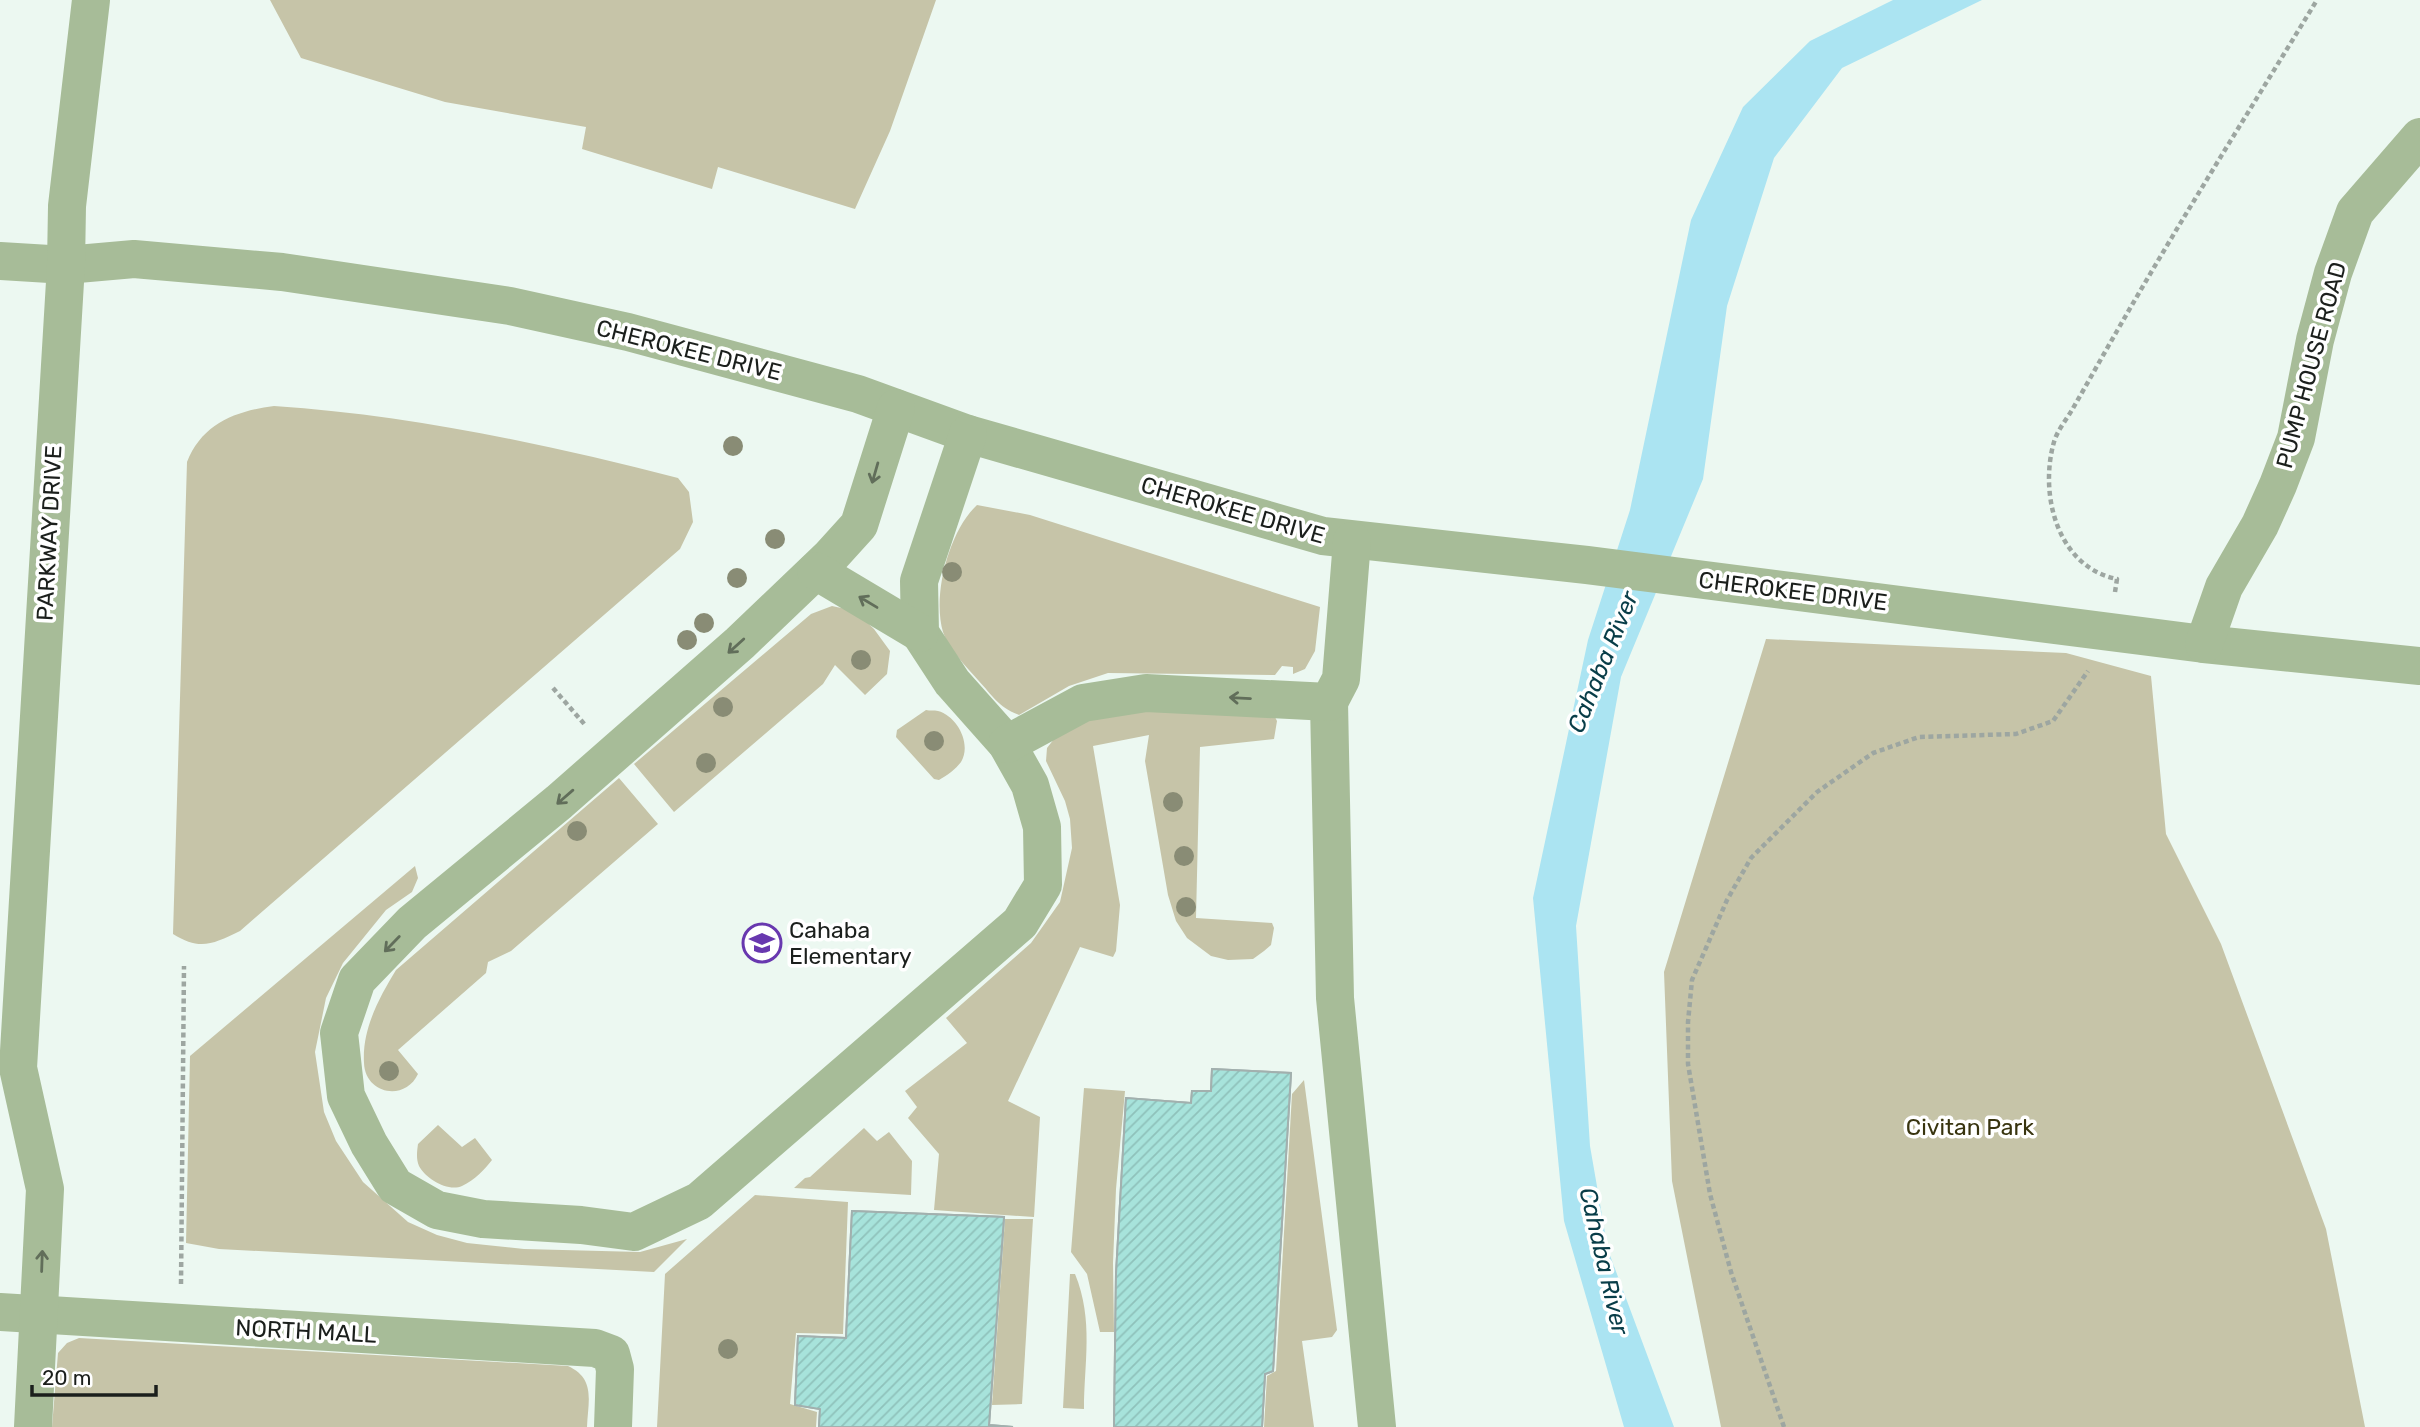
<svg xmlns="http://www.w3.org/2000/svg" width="2420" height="1427" viewBox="0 0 2420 1427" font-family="Rubik,sans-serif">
<defs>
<pattern id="building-hatch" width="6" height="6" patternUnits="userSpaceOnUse" patternTransform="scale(1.75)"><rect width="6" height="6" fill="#a7e3db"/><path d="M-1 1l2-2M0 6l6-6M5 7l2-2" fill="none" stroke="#8fc2bb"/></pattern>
</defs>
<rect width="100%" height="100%" fill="#ecf8f1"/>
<g fill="#c6c4a8">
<path d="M270 0H936L890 131 855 209 718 167 712 189 582 149 586 127 445 102 301 58Z"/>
<path d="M274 406C411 415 545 444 678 478L689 492 693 522 680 549 240 931C213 944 200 951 173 934L187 462C202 424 235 411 274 406Z"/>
<path d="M977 505 1030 515 1320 607 1315 651 1305 669 1293 674V667L1282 666 1275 675 1108 673 1069 686 1019 715C998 707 993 696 978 680 966 666 949 650 943 632 932 595 949 531 977 505Z"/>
<path d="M832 606 855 611 874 629 890 651 887 674 865 695 835 665 823 684 674 812 634 764 811 614Z"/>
<path d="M1766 639 2066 653 2151 676 2166 834 2221 944 2326 1229 2365 1427H1721L1672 1181 1664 972Z"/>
<path d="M1125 704 1273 713 1277 721 1274 739 1200 747 1196 918 1272 923 1274 928 1271 945 1264 951 1253 959 1228 960 1211 956 1187 938 1176 921 1168 895 1145 761 1149 735 1093 746 1120 905 1116 951 1113 957 1080 947 1008 1101 1040 1117 1034 1217 934 1210 939 1154 908 1118 917 1107 905 1091 967 1043 946 1018 1031 943 1060 902 1072 848 1070 819 1065 801 1046 761 1047 748 1061 730Z"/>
<path d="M926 710C930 711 934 710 938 711 957 716 972 744 961 762 956 769 946 776 939 780L934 779 896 737 897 730Z"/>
<path d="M619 778 658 824 511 951 488 962 486 973 398 1050 418 1074C405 1102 365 1094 364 1063 362 1029 379 998 396 970Z"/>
<path d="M415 866 418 878 412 892 386 910 343 963 326 998 315 1052 324 1112 336 1141 363 1182 408 1222 437 1235 467 1243 524 1249 640 1252 687 1239 654 1272 219 1249 186 1243 190 1056Z"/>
<path d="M1304 1080 1337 1330 1332 1337 1302 1341 1314 1427H1264L1267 1376 1276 1371 1292 1094Z"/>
<path d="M1084 1088 1125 1091 1116 1189 1113 1263 1114 1332H1100L1087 1274 1071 1252Z"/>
<path d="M438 1125 462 1147 475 1138 492 1160C484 1170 475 1180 462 1186 448 1192 426 1179 419 1166 416 1159 417 1151 418 1144Z"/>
<path d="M864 1128 877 1141 889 1132 912 1161 911 1195 794 1188 805 1178 810 1177Z"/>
<path d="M755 1195 848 1202 843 1334 796 1333 790 1404 817 1412 816 1427H657L665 1274Z"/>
<path d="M1005 1219H1033L1022 1404 992 1405Z"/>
<path d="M1070 1274H1075C1094 1320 1084 1364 1084 1409L1063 1408Z"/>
<path d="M79 1338 568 1366C596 1379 588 1401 587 1427H52L58 1353 67 1343Z"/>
</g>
<path fill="#abe4f2" d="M1893 0H1982L1842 68 1774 158 1727 306 1703 479 1621 677 1576 926 1590 1146 1608 1250 1674 1427H1624L1564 1221 1533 898 1588 640 1630 510 1691 220 1743 107 1810 41Z"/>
<g fill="url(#building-hatch)" stroke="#a2b0ae" stroke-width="2">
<path d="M1212 1069 1291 1073 1273 1371 1265 1374 1262 1427H1114L1116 1274 1126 1098 1191 1103 1192 1091H1211Z"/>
<path d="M1212 1069 1291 1073 1273 1371 1265 1374 1262 1427H1114L1116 1274 1126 1098 1191 1103 1192 1091H1211Z"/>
<path d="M852 1211 1004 1217 989 1425 1013 1427H819L820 1409 795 1405 798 1336 846 1338Z"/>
<path d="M852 1211 1004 1217 989 1425 1013 1427H819L820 1409 795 1405 798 1336 846 1338Z"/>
</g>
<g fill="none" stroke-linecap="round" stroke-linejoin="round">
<g stroke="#9da6a1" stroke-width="4.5" stroke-dasharray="5 3.5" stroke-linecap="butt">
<path d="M2115 592 2117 579C2057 567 2039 494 2054 442 2057 431 2066 420 2072 410 2087 384 2102 357 2117 331 2181 219 2250 110 2317 0"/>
<path d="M553 688 586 726"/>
<path d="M181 1284 184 966"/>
<path d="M1784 1427 1731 1272 1710 1194 1688 1064V1022L1692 980 1727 900 1751 858 1817 792 1873 753 1919 737 2016 734 2053 721 2088 671"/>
</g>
<g stroke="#a7bc98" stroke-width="38">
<path d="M0 261 66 265 134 259 282 272 510 306 628 332 858 394 968 434 1323 536 1587 565 2204 644 2420 666"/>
<path d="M896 408 859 525 830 557 740 643 559 802 412 923 357 980 339 1033 346 1096 369 1144 395 1186 437 1210 483 1219 581 1225 634 1232 699 1201 1020 923 1043 885 1042 827 1030 785 1007 744 952 682 920 633 919 581 968 434"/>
<path d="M816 571 920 633"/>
<path d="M2204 644 2224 587 2260 525 2278 485 2296 438 2315 340 2333 273 2355 212 2420 137"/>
<path d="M1329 702 1335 998 1377 1427"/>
<path d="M1007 744 1083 703 1146 693 1329 702 1341 679 1352 541"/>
<path d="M0 1312 595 1348 611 1354 615 1369 613 1427"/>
<path d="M33 1427 45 1189 18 1068 66 265 67 206 91 0"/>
</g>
</g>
<g fill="#898c75">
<circle cx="733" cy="446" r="10"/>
<circle cx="775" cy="539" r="10"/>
<circle cx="952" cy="572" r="10"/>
<circle cx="737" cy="578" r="10"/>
<circle cx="704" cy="623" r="10"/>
<circle cx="687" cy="640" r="10"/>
<circle cx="861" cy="660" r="10"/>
<circle cx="723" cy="707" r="10"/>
<circle cx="934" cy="741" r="10"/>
<circle cx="706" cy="763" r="10"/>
<circle cx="1173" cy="802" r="10"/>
<circle cx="577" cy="831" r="10"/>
<circle cx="1184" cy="856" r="10"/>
<circle cx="1186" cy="907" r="10"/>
<circle cx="389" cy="1071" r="10"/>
<circle cx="728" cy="1349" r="10"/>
</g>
<defs><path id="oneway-shaft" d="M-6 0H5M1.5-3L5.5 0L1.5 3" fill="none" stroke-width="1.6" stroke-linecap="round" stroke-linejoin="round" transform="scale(1.75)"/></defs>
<g stroke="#616e5a">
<use href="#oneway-shaft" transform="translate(875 473) rotate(106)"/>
<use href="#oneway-shaft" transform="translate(868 602) rotate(-149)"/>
<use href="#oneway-shaft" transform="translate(736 646) rotate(138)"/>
<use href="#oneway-shaft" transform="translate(1240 698) rotate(-177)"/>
<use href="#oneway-shaft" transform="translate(565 797) rotate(139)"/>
<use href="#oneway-shaft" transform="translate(392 944) rotate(134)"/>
<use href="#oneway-shaft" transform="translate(42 1261) rotate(-88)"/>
</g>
<defs>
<symbol id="school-ring" viewBox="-11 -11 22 22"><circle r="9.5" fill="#fff" stroke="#6838af" stroke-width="1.5"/><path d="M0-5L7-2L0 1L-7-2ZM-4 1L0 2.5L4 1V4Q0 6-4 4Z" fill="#6838af"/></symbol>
</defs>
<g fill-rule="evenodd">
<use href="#school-ring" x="740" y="921" width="44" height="44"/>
</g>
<g text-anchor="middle" stroke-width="7" stroke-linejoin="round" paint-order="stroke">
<g font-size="23" fill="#1b1f1c" stroke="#fff">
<text transform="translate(689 350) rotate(14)" y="8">CHEROKEE DRIVE</text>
<text transform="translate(2311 365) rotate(-75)" y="8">PUMP HOUSE ROAD</text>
<text transform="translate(1233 510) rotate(16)" y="8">CHEROKEE DRIVE</text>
<text transform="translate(49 533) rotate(-87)" y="8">PARKWAY DRIVE</text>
<text transform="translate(1793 591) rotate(7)" y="8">CHEROKEE DRIVE</text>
<text transform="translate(306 1331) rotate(3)" y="8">NORTH MALL</text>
</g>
<g font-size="23" fill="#1b1f1c" stroke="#fff" text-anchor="start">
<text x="789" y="938">Cahaba<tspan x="789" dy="26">Elementary</tspan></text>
</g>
<g font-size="23" fill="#38340f" stroke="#fff">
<text x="1970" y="1135">Civitan Park</text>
</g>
<g font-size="24" font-style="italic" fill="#083d48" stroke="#fff">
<text transform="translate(1603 662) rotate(-68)" y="8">Cahaba River</text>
<text transform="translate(1604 1261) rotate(77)" y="8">Cahaba River</text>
</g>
</g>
<path d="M32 1385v10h124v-10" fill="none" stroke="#1b1f1c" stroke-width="3.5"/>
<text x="42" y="1385" font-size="21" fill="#1b1f1c" stroke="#ffffff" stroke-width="5" paint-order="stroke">20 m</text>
</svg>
